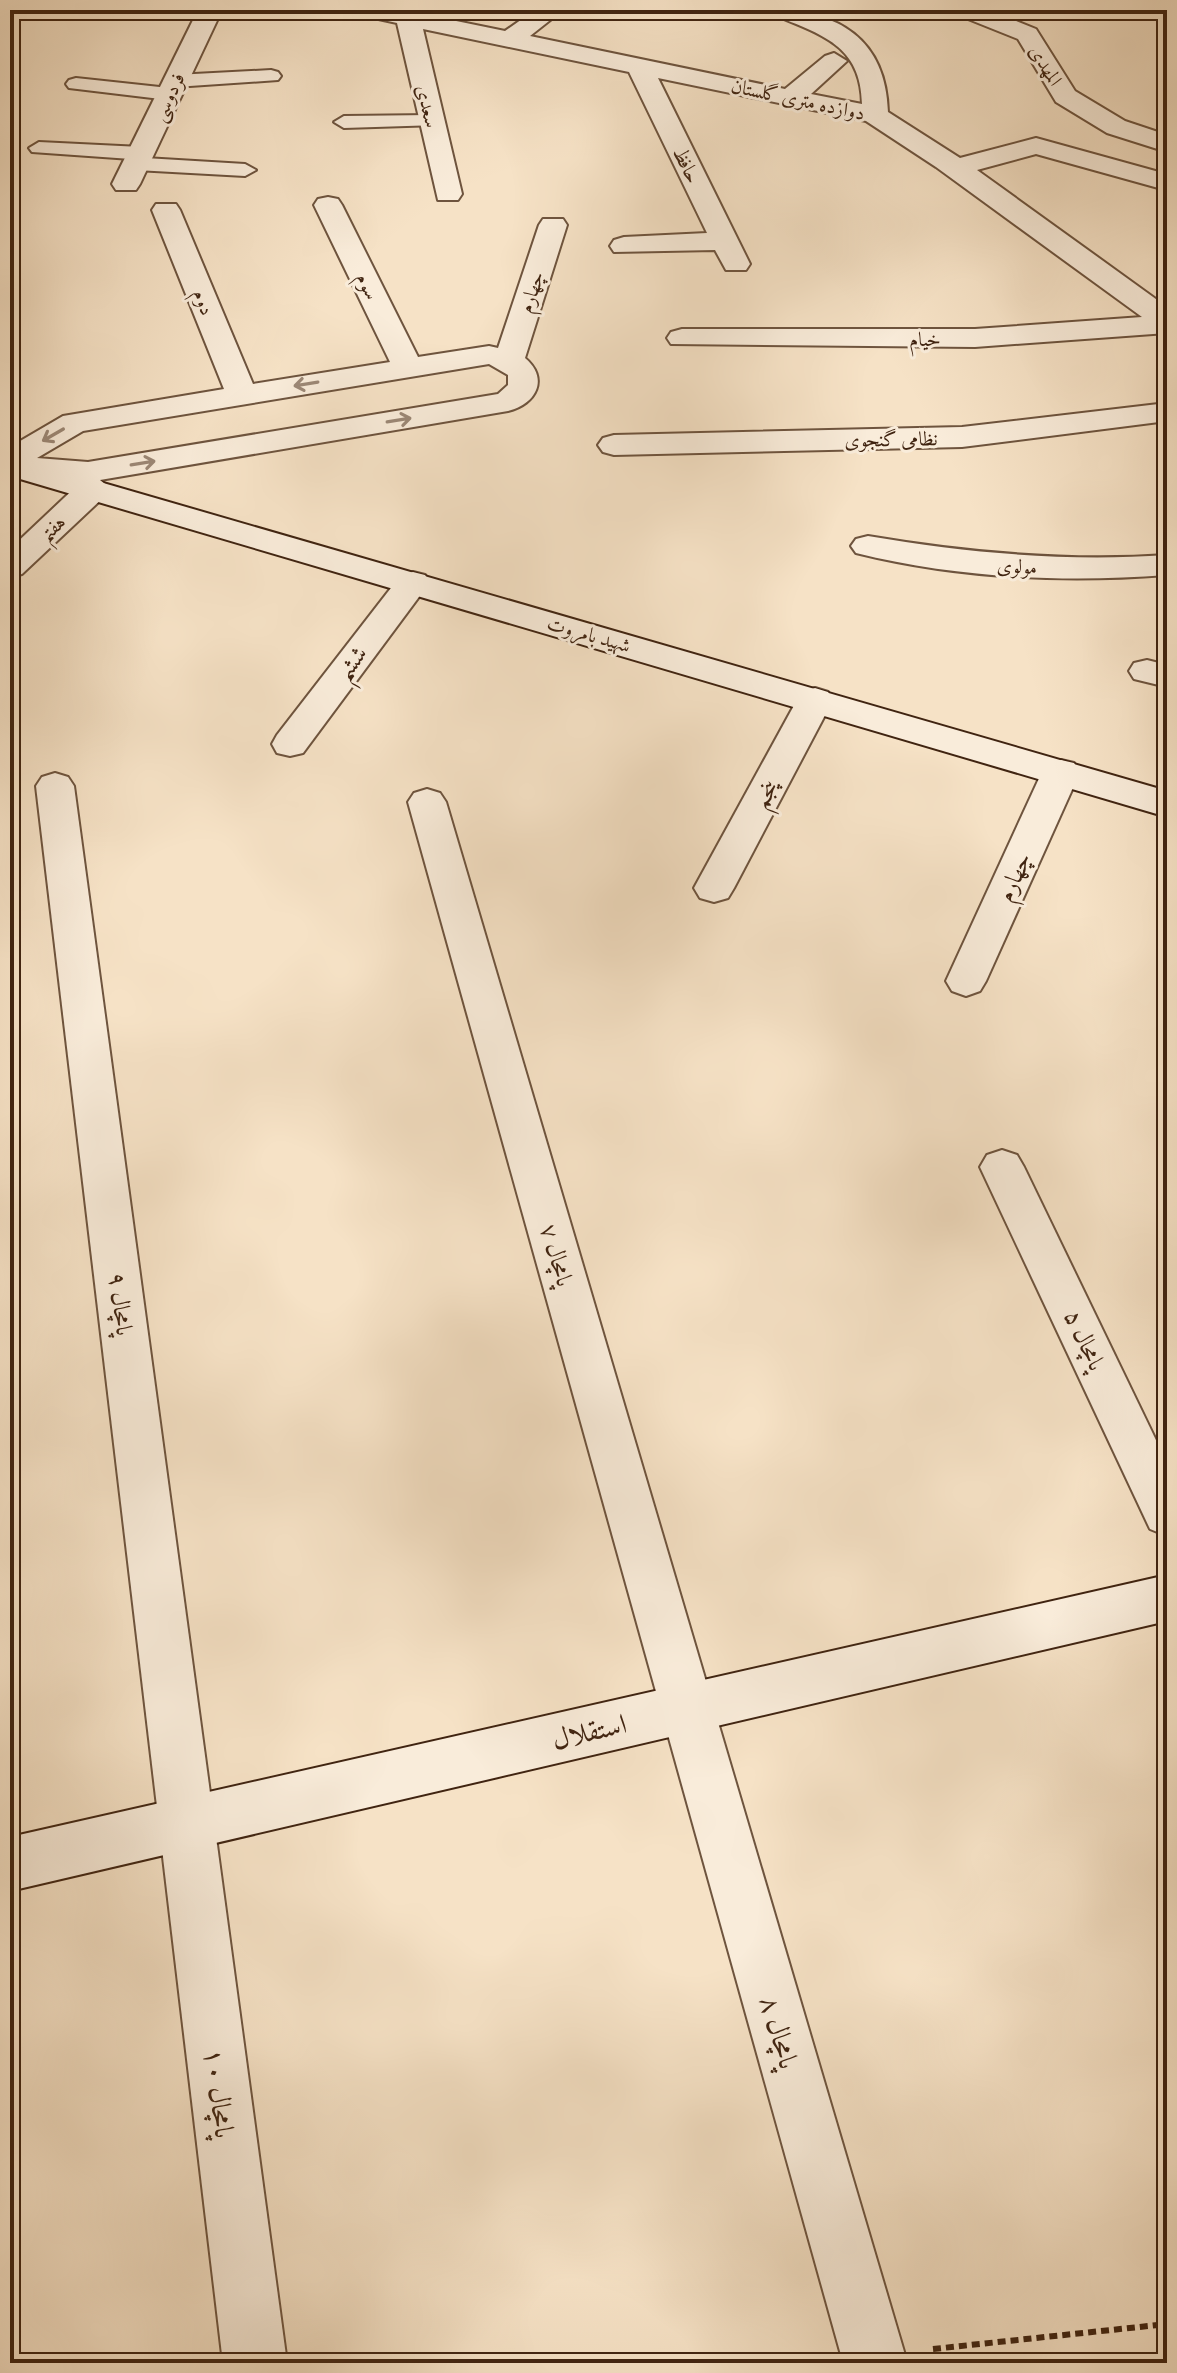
<svg xmlns="http://www.w3.org/2000/svg" width="1177" height="2373" viewBox="0 0 1177 2373" font-family="'IM FELL English',Amiri,serif">
<rect width="100%" height="100%" fill="#f6e2c6"/>
<filter id="stains"><feTurbulence type="fractalNoise" baseFrequency=".0025" numOctaves="4"/><feColorMatrix values="0 0 0 0 .2 0 0 0 0 .09 0 0 0 0 .02 0 0 0 .5 -.17"/></filter>
<radialGradient id="worn" r=".72"><stop offset=".6" stop-color="#630" stop-opacity="0"/><stop offset="1" stop-color="#630" stop-opacity=".3"/></radialGradient>
<g fill="none" stroke-linecap="round" stroke-linejoin="round">
<defs>
<g id="lane">
<path d="M271 70 278 72 281 76 278 80 175 87 165 81 175 75Z"/>
<path d="M76 78 169 88 179 94 169 100 69 88 66 84 69 80Z"/>
<path d="M431 115 438 117 441 121 438 125 344 128 334 122 344 116Z"/>
<path d="M39 142 141 147 151 153 145 158 245 164 256 170 245 176 136 170 125 164 131 159 32 152 29 148Z"/>
</g>
<g id="street">
<path d="M10 10H26L19 19 10 21Z"/>
<path d="M198 10H222L140 184 136 190H116L112 184Z"/>
<path d="M357 10H423L422 14 505 31 535 10H563L530 36 785 89 825 56 834 53 847 61 811 94 862 104C861 45 822 35 774 15L771 10C838 10 886 39 888 112L960 158 1036 138 1159 172 1167 170V188L1162 189 1036 154 977 170 1160 302 1167 308V333L975 347 671 344 667 338 671 332 682 329H975L1142 317 936 167 866 121 658 78 750 264 746 270H726L715 250 614 252 610 246 614 240 624 237 707 233 629 72 423 29 462 194 458 200H438L397 23 360 15Z"/>
<path d="M955 10H989L1036 29 1075 91 1125 121 1167 135V152L1107 133 1056 102 1018 39 958 15Z"/>
<path d="M328 197 338 199 342 205 418 357 489 346 498 348 539 225 543 219H563L567 225 525 358C549 378 537 404 508 411L100 480 110 488 106 495 22 574 10 577V549L82 481 10 475V447L63 416 224 389 152 210 156 204H176L180 210 253 384 390 362 314 205 318 199ZM489 364 508 375V385L498 394 88 462 37 458 83 431Z"/>
<path d="M1167 403V421L962 447 614 455 603 452 598 445 603 438 614 435 962 427Z"/>
<path d="M868 536C968 553 1066 562 1167 555V575C1064 583 957 578 856 553L851 546 856 539Z"/>
<path d="M413 572 425 575 430 582 303 753 290 756 277 753 272 744 277 735 401 575Z"/>
<path d="M1147 660 1167 665V687L1134 679 1129 671 1134 663Z"/>
<path d="M815 688 828 692 833 700 734 888 728 898 714 902 700 898 694 888 797 700 802 692Z"/>
<path d="M1061 760 1074 763 1080 772 986 981 980 991 966 996 952 991 946 981 1042 772 1048 763Z"/>
<path d="M55 773 68 777 74 786 287 2363H223L36 786 42 777Z"/>
<path d="M427 789 440 793 446 802 905 2355 901 2363H845L841 2355 408 802 414 793Z"/>
<path d="M1002 1150 1017 1155 1024 1167 1167 1463V1536L1150 1529 980 1167 987 1155Z"/>
</g>
<g id="secondary">
<path d="M10 456 1167 791V817L10 476Z"/>
<path d="M1167 1575V1621L10 1891V1837Z"/>
</g>
</defs>
<use href="#lane" stroke="#6e543e" stroke-width="4"/>
<use href="#street" stroke="#6e543e" stroke-width="4"/>
<use href="#secondary" stroke="#402411" stroke-width="4"/>
<path stroke="#402411" stroke-width="6" stroke-dasharray="8 5" stroke-linecap="butt" d="M933 2349 1167 2324"/>
<use href="#lane" fill="#f9ecda" fill-rule="evenodd"/>
<use href="#street" fill="#f9ecda" fill-rule="evenodd"/>
<use href="#secondary" fill="#f9ecda" fill-rule="evenodd"/>
</g>
<defs><path id="oneway-shaft" d="M-6 0H5M1.5-3L5.5 0L1.5 3" fill="none" stroke-width="1.6" stroke-linecap="round" stroke-linejoin="round" transform="scale(2)"/></defs>
<g stroke="#9c8876">
<use href="#oneway-shaft" transform="translate(306 384) rotate(171)"/>
<use href="#oneway-shaft" transform="translate(399 420) rotate(-9)"/>
<use href="#oneway-shaft" transform="translate(53 435) rotate(150)"/>
<use href="#oneway-shaft" transform="translate(143 463) rotate(-9)"/>
</g>
<g text-anchor="middle" stroke-width="6" stroke-linejoin="round" paint-order="stroke">
<g font-size="20" fill="#402411" stroke="#f9ecda">
<text transform="translate(1046 65) rotate(58)" y="7">المهدی</text>
<text transform="translate(168 97) rotate(-65)" y="7">فردوسی</text>
<text transform="translate(798 99) rotate(12)" y="7">دوازده متری گلستان</text>
<text transform="translate(428 106) rotate(77)" y="7">سعدی</text>
<text transform="translate(687 165) rotate(64)" y="7">حافظ</text>
<text transform="translate(368 286) rotate(64)" y="7">سوم</text>
<text transform="translate(531 292) rotate(-72)" y="7">چهارم</text>
<text transform="translate(204 302) rotate(68)" y="7">دوم</text>
<text transform="translate(925 339) rotate(-1)" y="7">خیام</text>
<text transform="translate(891 439) rotate(-1)" y="7">نظامی گنجوی</text>
<text transform="translate(52 528) rotate(-43)" y="7">هفتم</text>
<text transform="translate(1017 566) rotate(3)" y="7">مولوی</text>
<text transform="translate(589 634) rotate(16)" y="7">شهید بامروت</text>
</g>
<g font-size="24" fill="#402411" stroke="#f9ecda">
<text transform="translate(351 663) rotate(-53)" y="8">ششم</text>
<text transform="translate(765 794) rotate(-62)" y="8">پنجم</text>
<text transform="translate(1014 877) rotate(-66)" y="8">چهارم</text>
<text transform="translate(557 1255) rotate(74)" y="8">پامچال ۷</text>
<text transform="translate(121 1304) rotate(83)" y="8">پامچال ۹</text>
<text transform="translate(1085 1340) rotate(65)" y="8">پامچال ۵</text>
</g>
<g font-size="28" fill="#402411" stroke="#f9ecda">
<text transform="translate(589 1731) rotate(-13)" y="10">استقلال</text>
<text transform="translate(780 2032) rotate(74)" y="10">پامچال ۸</text>
<text transform="translate(220 2093) rotate(83)" y="10">پامچال ۱۰</text>
</g>
</g>
<rect width="1177" height="2373" fill="none" stroke="#f6e2c6" stroke-width="40"/>
<rect x="12" y="12" width="1153" height="2349" fill="none" stroke="#402411" stroke-width="4"/>
<rect x="20" y="20" width="1137" height="2333" fill="none" stroke="#402411" stroke-width="2"/>
<rect width="100%" height="100%" filter="url(#stains)"/>
<rect width="100%" height="100%" fill="url(#worn)"/>
</svg>
